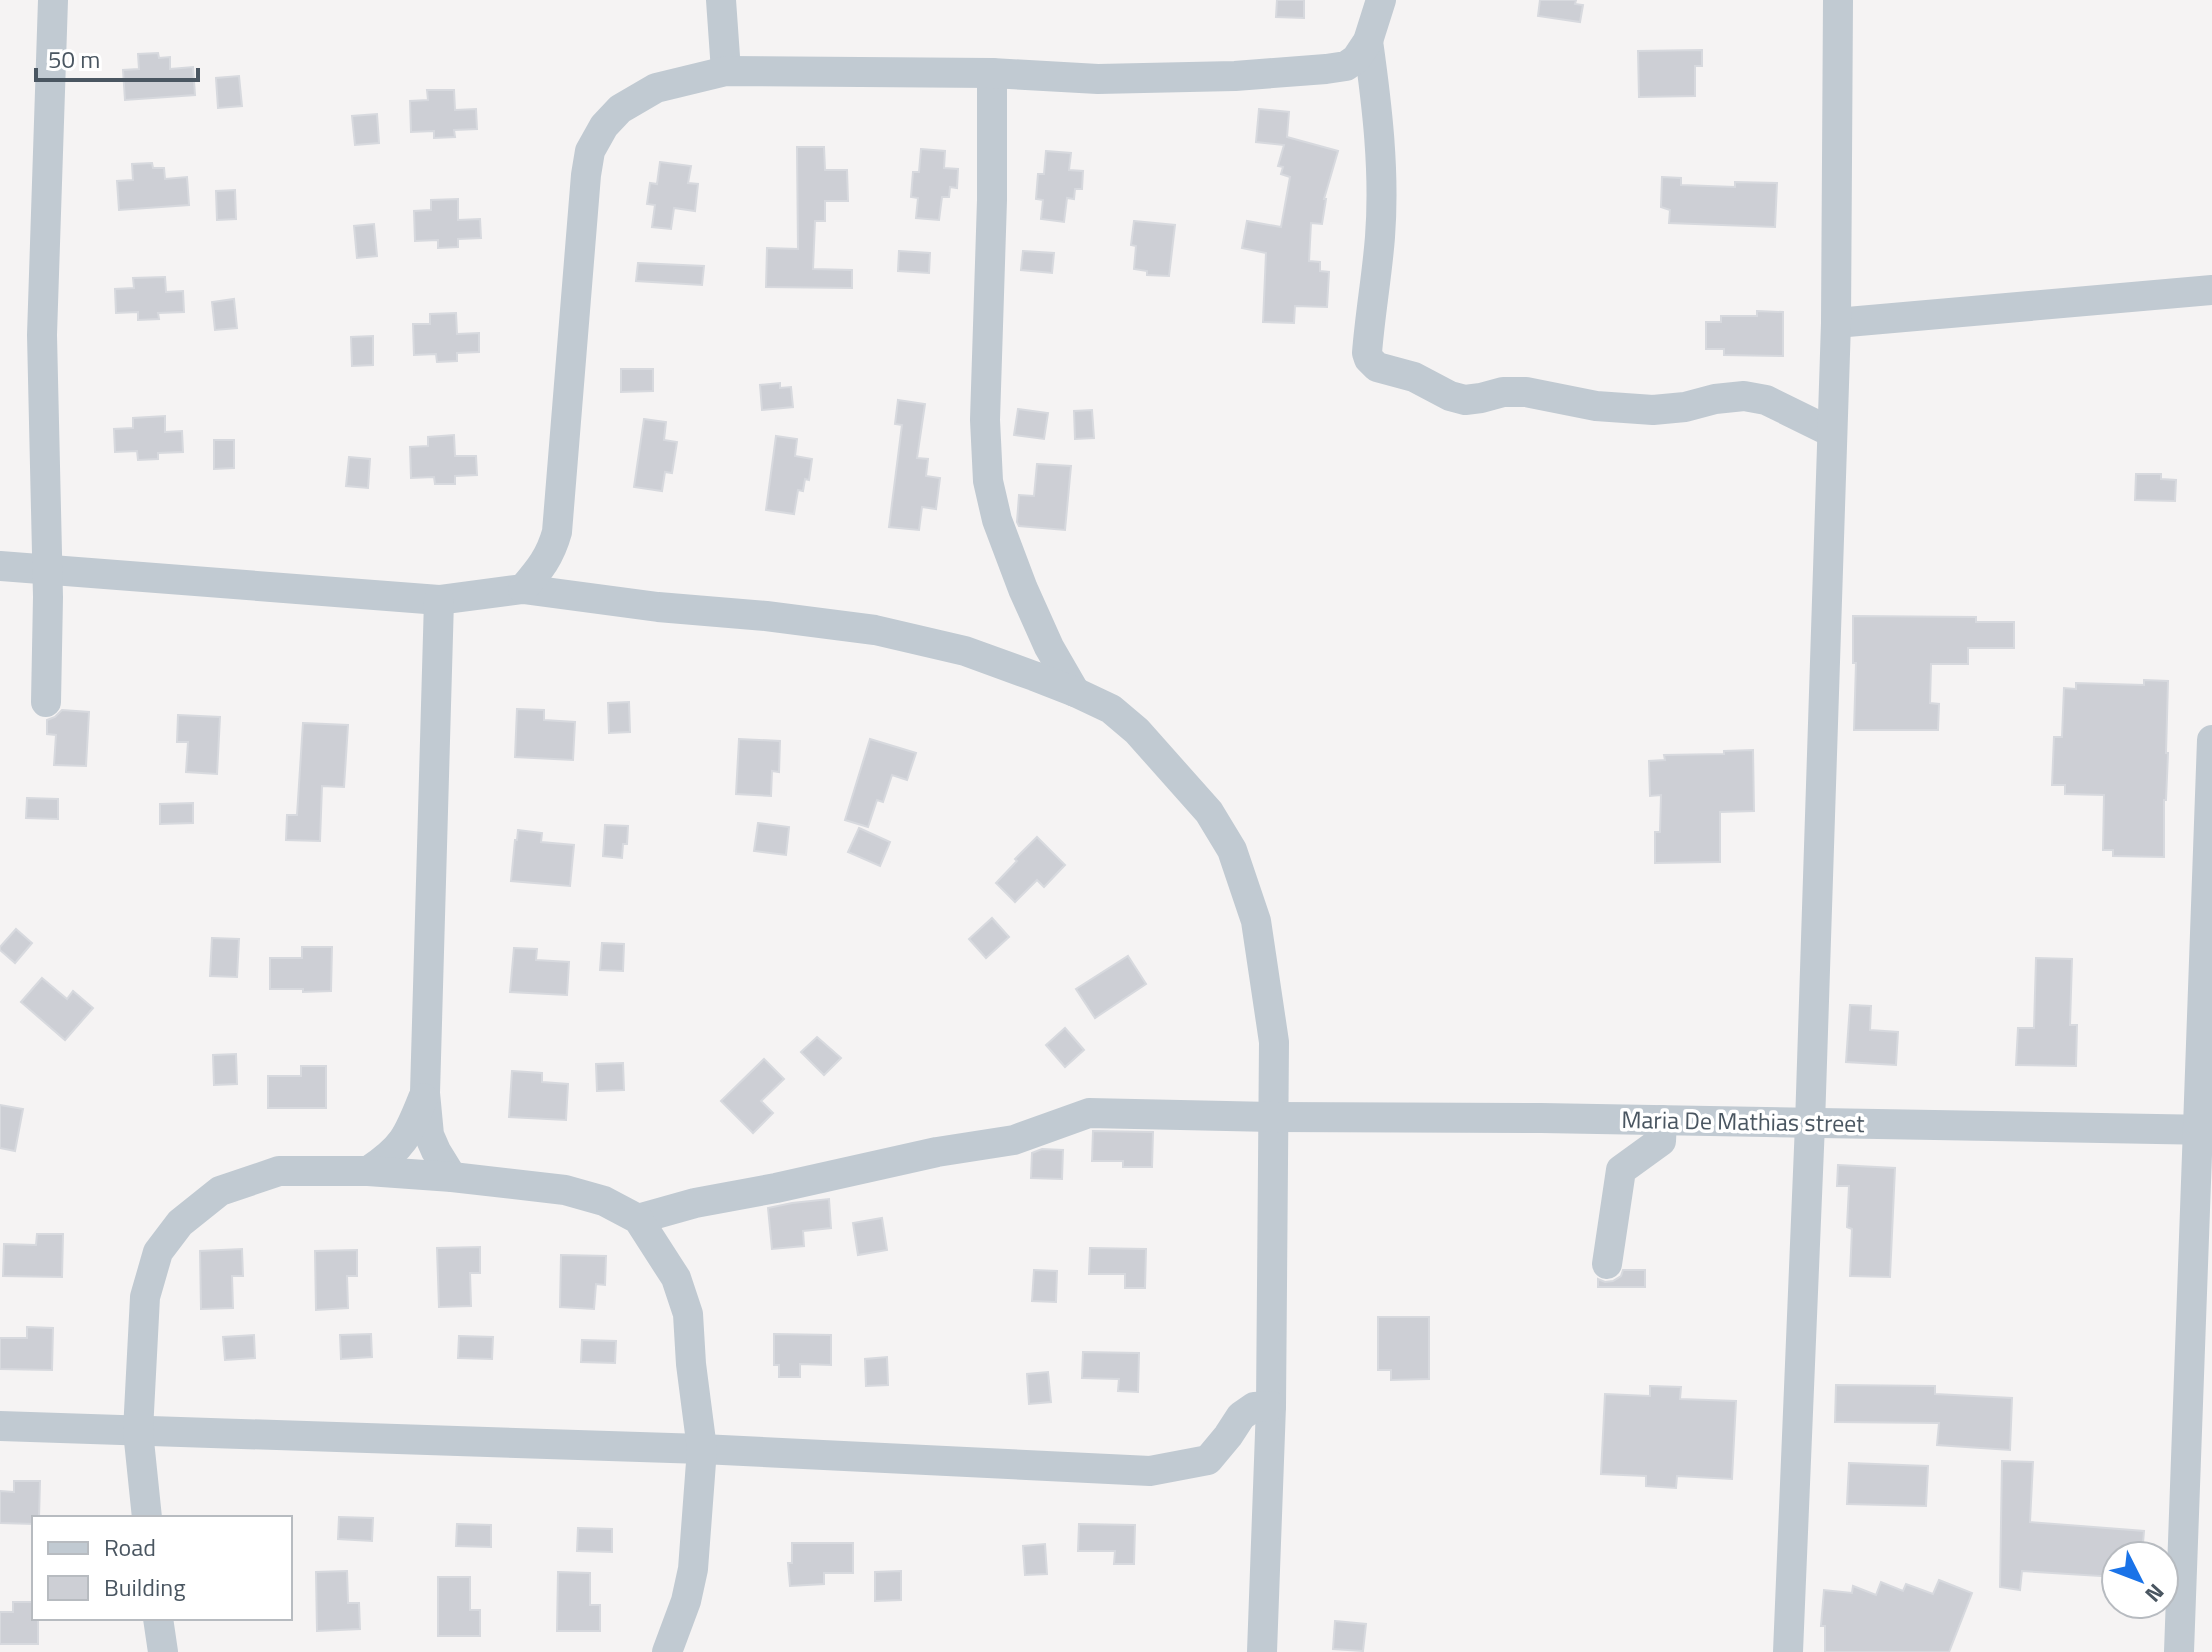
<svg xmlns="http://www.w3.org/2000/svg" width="2212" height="1652" viewBox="0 0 2212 1652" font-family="'Titillium Web',sans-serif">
<rect width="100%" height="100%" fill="#f5f3f3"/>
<g fill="#cdcfd5" stroke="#d7d9de" stroke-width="2">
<path d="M1277 0H1304V18L1276 17Z"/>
<path d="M1540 0H1576L1575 4 1583 5 1580 22 1538 16Z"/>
<path d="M1702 50V66H1695V96L1639 97 1638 51Z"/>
<path d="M158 53 159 58 170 57V69L193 67 195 95 125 100 123 70 139 69 138 54Z"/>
<path d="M239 76 242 106 218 108 216 78Z"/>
<path d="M427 90H454L455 110 476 109 477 129 454 130 455 137 434 138V131L411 132 410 101 428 100Z"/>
<path d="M1259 109 1289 112 1287 137 1338 151 1324 199H1326L1322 224 1311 223 1309 261 1320 262V271L1329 272 1327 307 1295 306 1294 323 1263 322 1266 253 1242 248 1247 221 1281 227 1290 177 1281 174 1283 167 1278 166 1284 145 1256 142Z"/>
<path d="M377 114 379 143 355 145 352 116Z"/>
<path d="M797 147H824L825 170H847L848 201H825V221H815L813 269 852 270V288L766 287 767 248 798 249Z"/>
<path d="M921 149 945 151 944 168 958 169 957 188 950 187 949 197H942L939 220 916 218 918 198 911 197 913 172H919Z"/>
<path d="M1046 151 1071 153 1069 170 1083 171 1082 189H1075L1074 199 1067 198 1064 222 1041 219 1043 200 1036 199 1038 174H1044Z"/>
<path d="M660 162 691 166 688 183 698 184 695 211 674 208 671 229 652 227 655 205 647 204 650 183 657 184Z"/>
<path d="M152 163 153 168H164L165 179 187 177 189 205 119 210 117 181 133 180 132 164Z"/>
<path d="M1662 177 1681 178V185L1735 187V182L1777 183 1775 227 1669 223 1670 210 1661 207Z"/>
<path d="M235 190 236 219 217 220 216 191Z"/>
<path d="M458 199V220L480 219 481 238 458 239V247L438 248V240L415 241 414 211 431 210V200Z"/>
<path d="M1134 221 1175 225 1169 276 1147 275V271L1134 269 1136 246 1131 245Z"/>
<path d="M374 224 377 256 357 258 354 226Z"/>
<path d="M899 251 930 253 929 273 898 271Z"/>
<path d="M1023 251 1054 253 1052 273 1021 270Z"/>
<path d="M638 263 704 266 702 285 636 281Z"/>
<path d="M165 277 166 292 183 291 184 312 158 313 159 319 138 320V312L116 313 115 289 134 288 133 278Z"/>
<path d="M234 299 237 328 215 330 212 302Z"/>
<path d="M1757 311 1783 312V356L1724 355V349H1706V322H1721V316H1757Z"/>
<path d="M456 313 457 334 479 333V352L457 353V361L437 362 436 354 414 355 413 324H430V314Z"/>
<path d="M373 336V365L352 366 351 337Z"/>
<path d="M621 369H653V391L621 392Z"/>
<path d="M780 383V388L791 387 793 407 762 410 760 385Z"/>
<path d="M898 400 925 404 917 458 928 459 926 476 940 478 936 509 922 507 919 530 889 527 902 425 895 424Z"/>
<path d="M1018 409 1048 413 1044 439 1014 435Z"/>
<path d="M1092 410 1094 438 1075 439 1074 411Z"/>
<path d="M165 416V432L182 431 183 452 158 453V459L138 460 137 451 115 452 114 429 133 428V418Z"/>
<path d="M644 419 666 422 664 440 677 442 672 473 665 472 662 491 634 487Z"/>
<path d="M454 435 455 456H476L477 475 455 476V484H435L434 477 411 478 410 447 428 446V437Z"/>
<path d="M776 436 797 439 795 456 812 459 809 480 805 479 803 491 798 490 794 514 766 510Z"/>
<path d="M214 440H234V468L214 469Z"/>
<path d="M349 457 370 459 368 488 346 486Z"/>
<path d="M1037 464 1071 466 1065 530 1019 526 1017 522 1019 495 1034 496Z"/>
<path d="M2136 474H2161V479L2176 480 2175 501 2135 500Z"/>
<path d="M1853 616 1976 617V622H2014V648H1968V664H1931L1930 703 1939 704 1938 730H1854L1856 663H1853Z"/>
<path d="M2144 680 2168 681 2166 753H2168L2166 800H2164V857L2113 856V850H2103L2104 795 2065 794V785H2052L2054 737H2062L2064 688 2076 689V683L2144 685Z"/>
<path d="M629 702 630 732 609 733 608 703Z"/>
<path d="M517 709 544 710V720L575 722 573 760 515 757Z"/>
<path d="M62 710 89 712 86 766 54 765 56 735 47 734V720L55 717Z"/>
<path d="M178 715 220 717 217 774 186 772 188 742H177Z"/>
<path d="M303 723 348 725 344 787 322 786 320 841 286 840 287 815H297Z"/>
<path d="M739 739 780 741 779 772 772 771 771 796 736 794Z"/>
<path d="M870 739 916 753 907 780 892 775 883 802 877 800 868 827 845 820Z"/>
<path d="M1753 750 1754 811 1720 812V862L1655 863V832H1660L1661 795 1650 796 1649 761 1665 760 1664 755 1724 754V751Z"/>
<path d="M27 798 58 799V819L26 818Z"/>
<path d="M193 803V823L160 824V804Z"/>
<path d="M758 823 789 827 786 855 754 851Z"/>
<path d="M605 825 628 826 627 844H623L622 858 603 856Z"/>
<path d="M859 828 890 842 880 866 848 852Z"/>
<path d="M518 830 542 833 541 842 574 845 570 886 511 881 515 840H517Z"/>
<path d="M1037 837 1065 865 1044 887 1037 880 1015 902 996 883 1017 861 1015 859Z"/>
<path d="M992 918 1009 937 986 958 969 939Z"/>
<path d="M16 929 32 943 15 963 0 950V947Z"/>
<path d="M212 938 239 939 237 977 210 976Z"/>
<path d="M602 943 624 944 623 971 600 970Z"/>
<path d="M302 947H332L331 991 303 992V989H270V958H302Z"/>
<path d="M514 948 537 949 536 960 569 962 567 995 510 992Z"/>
<path d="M1128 956 1146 984 1095 1018 1076 989Z"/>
<path d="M2036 958 2072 959 2070 1025H2077L2076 1066 2016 1065 2018 1028H2034Z"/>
<path d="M42 978 67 999 73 991 93 1008 65 1040 21 1002Z"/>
<path d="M1850 1005 1871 1006 1870 1030 1898 1032 1896 1065 1846 1062Z"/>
<path d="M1065 1028 1084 1050 1065 1067 1046 1045Z"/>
<path d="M817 1037 841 1058 824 1075 801 1052Z"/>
<path d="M236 1054 237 1084 214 1085 213 1055Z"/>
<path d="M764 1059 784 1079 761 1101 773 1113 753 1133 721 1101Z"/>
<path d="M623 1063 624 1090 597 1091 596 1064Z"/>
<path d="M301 1066H326V1108H268V1076H301Z"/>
<path d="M512 1071 542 1073V1082L568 1084 566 1120 509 1117Z"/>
<path d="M0 1105 23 1109 15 1151 0 1148Z"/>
<path d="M1093 1131 1153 1132 1152 1167H1123V1161H1092Z"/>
<path d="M1042 1149 1063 1150 1062 1179 1031 1178 1032 1153Z"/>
<path d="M1838 1165 1895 1168 1890 1277 1850 1276 1852 1229 1847 1227 1849 1186H1837Z"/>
<path d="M829 1199 831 1228 803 1231 804 1246 772 1249 768 1208 792 1203Z"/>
<path d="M882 1218 887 1250 858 1255 853 1223Z"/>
<path d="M37 1234H63L62 1277 3 1276 4 1244 36 1245Z"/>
<path d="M480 1247V1273H470L471 1306 439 1307 437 1248Z"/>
<path d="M1090 1248 1146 1249 1145 1288H1125V1274H1089Z"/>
<path d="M242 1249 243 1276H232L233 1308 201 1309 200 1251Z"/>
<path d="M357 1250V1276H347L348 1308 316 1310 315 1251Z"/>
<path d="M561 1255 606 1256 605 1285 596 1284 594 1309 560 1307Z"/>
<path d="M1034 1270 1057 1271 1056 1302 1032 1301Z"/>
<path d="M1623 1270H1645V1287H1598V1279L1605 1282 1613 1281 1621 1276Z"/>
<path d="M1378 1317H1429V1379L1391 1380V1370H1378Z"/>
<path d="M27 1327 53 1328 52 1370 0 1369V1338H27Z"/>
<path d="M371 1334 372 1357 341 1359 340 1335Z"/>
<path d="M774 1334 831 1335V1365L800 1364V1377H779V1365H774Z"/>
<path d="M254 1335 255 1358 225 1360 223 1337Z"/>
<path d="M459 1336 493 1337 492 1359 458 1358Z"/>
<path d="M582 1340 616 1341 615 1363 581 1362Z"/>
<path d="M1083 1352 1139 1353 1138 1392 1118 1391 1119 1379 1082 1378Z"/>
<path d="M887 1357 888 1385 866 1386 865 1359Z"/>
<path d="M1048 1372 1051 1402 1029 1404 1027 1374Z"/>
<path d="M1836 1385 1935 1386V1394L2012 1398 2010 1450 1937 1445 1939 1423 1835 1422Z"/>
<path d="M1650 1386 1681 1387 1680 1399 1736 1401 1732 1479 1677 1476 1676 1488 1646 1486V1476L1601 1474 1605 1394 1650 1396Z"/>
<path d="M2002 1461 2033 1462 2030 1522 2144 1531 2142 1556H2116V1577L2022 1571 2020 1590 2000 1587Z"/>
<path d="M1849 1463 1928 1466 1926 1506 1847 1504Z"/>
<path d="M14 1481H40L39 1518H34V1524L0 1523V1491L14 1492Z"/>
<path d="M339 1517 373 1518 372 1541 338 1539Z"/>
<path d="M457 1524 491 1525V1547L456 1546Z"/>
<path d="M1079 1524 1135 1525 1134 1564H1114L1115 1551H1078Z"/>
<path d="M578 1528 612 1529V1552L577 1551Z"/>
<path d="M792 1543H853V1573H824V1584L790 1586 788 1563H792Z"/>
<path d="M1045 1544 1047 1574 1025 1575 1023 1546Z"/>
<path d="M347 1571 348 1603H359L360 1629 317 1631 316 1572Z"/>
<path d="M901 1571V1600L875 1601V1572Z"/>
<path d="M558 1572 590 1573V1605H600V1631H557Z"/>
<path d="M438 1577H470V1610H480V1636H438Z"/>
<path d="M1939 1580 1972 1593 1949 1652H1825V1626H1821L1824 1590 1852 1593 1853 1586 1876 1595 1881 1582 1903 1591 1906 1584 1933 1594Z"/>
<path d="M13 1602H34V1618H38V1644H0V1612H13Z"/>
<path d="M1335 1621 1366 1624 1363 1651 1333 1649Z"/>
</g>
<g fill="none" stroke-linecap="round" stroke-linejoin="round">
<g stroke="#c1cad2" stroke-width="30">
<path d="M721 0 726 71"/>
<path d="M1368 41C1377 105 1385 171 1380 237 1377 276 1370 314 1367 353L1369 359 1377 367 1414 377 1450 396 1465 400 1481 398 1503 392H1526L1596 406 1653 410 1685 407 1715 399 1744 396 1766 400 1831 432"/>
<path d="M992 73V200L985 420 988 481 997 520 1023 589 1049 647 1075 692"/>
<path d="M1836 323 2212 290"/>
<path d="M0 566 439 600 523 589 658 607 766 616 875 630 965 651 1034 676 1075 692 1111 709 1137 731 1209 812 1232 850 1256 921 1274 1042 1271 1406 1262 1652"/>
<path d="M523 589C540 569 550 557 557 532L586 175 590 151 604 126 620 109 656 88 726 71 992 73 1098 79 1235 76 1326 69 1346 66 1356 59 1368 41 1381 0"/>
<path d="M439 600 425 1093 429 1135 436 1151 452 1177"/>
<path d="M46 702 48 597 42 335 53 0"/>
<path d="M368 1171C403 1148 408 1136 423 1098"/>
<path d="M638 1219 695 1203 776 1188 937 1152 1014 1140 1089 1113 1274 1117 1541 1118 2212 1130"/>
<path d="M1607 1264 1621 1170 1661 1141 1662 1120"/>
<path d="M0 1426 702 1449 1150 1471 1208 1460 1228 1436 1241 1416 1254 1407 1271 1406"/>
<path d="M147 1518 138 1431 145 1297 158 1252 180 1223 220 1191 279 1171H368L452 1177 565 1190 604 1201 638 1219 676 1278 688 1314 691 1364 702 1449 693 1569 686 1601 667 1652"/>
<path d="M158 1618 163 1652"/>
<path d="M1788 1652 1810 1124 1836 323 1838 0"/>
<path d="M2179 1652 2212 740"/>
</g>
</g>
<g text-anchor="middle" stroke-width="7" stroke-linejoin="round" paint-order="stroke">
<g font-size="24" fill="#4a5661" stroke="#fff">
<text transform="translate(1743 1122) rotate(1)" y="8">Maria De Mathias street</text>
</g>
</g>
<rect x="32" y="1516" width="260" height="104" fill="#ffffff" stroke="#b7bbc0" stroke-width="2"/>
<rect x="48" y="1542" width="40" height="12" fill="#c1cad2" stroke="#b7bbc0" stroke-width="2"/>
<text x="104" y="1556" font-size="24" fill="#4a5661">Road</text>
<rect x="48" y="1576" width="40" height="24" fill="#cdcfd5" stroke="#b7bbc0" stroke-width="2"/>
<text x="104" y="1596" font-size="24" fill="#4a5661">Building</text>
<g transform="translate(2140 1580) rotate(132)"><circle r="38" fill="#ffffff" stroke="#b7bbc0" stroke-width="2"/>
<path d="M0-6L14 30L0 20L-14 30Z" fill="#1a73e8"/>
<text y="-12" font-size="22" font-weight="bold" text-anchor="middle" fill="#4a5661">N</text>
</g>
<path d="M36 68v12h162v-12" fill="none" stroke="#4a5661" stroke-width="4"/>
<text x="48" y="68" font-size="24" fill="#4a5661" stroke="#ffffff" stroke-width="6" paint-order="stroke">50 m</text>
</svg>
